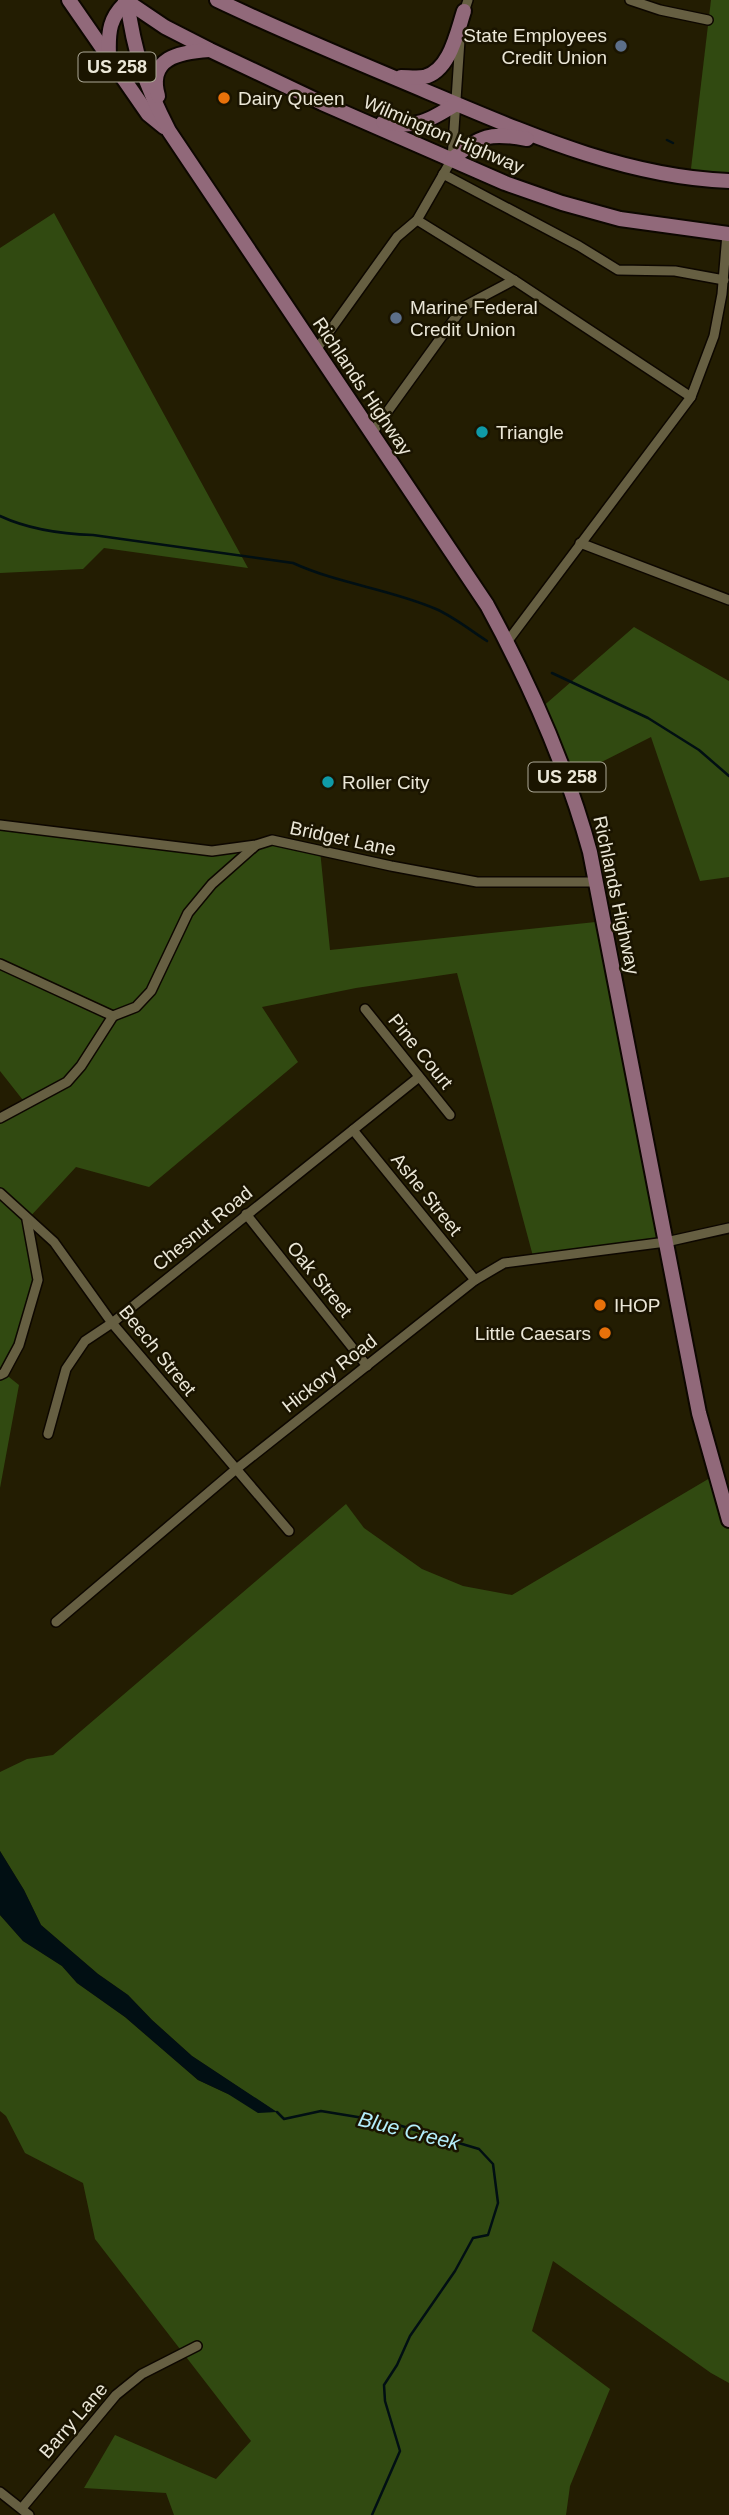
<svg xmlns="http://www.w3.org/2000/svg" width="729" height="2515" viewBox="0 0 729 2515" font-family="Helvetica,sans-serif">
<rect width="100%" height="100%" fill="#231d02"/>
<g fill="#314a11">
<path d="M711 0H729V181L690 177Z"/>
<path d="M54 213 248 568 104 548 83 569 0 573V248Z"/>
<path d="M634 627 729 681V877L700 881 651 737 568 779 540 709Z"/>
<path d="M0 825 212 851 272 840 320 850 330 950 605 921 666 1242 534 1260 457 973 356 988 262 1007 298 1062 149 1187 76 1167 27 1220 38 1280 31 1309 4 1373 19 1385 0 1488V1118L26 1104 0 1071Z"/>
<path d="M715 1475 729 1520V2383L711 2373 553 2261 532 2331 610 2389 570 2486 566 2515H174L166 2493 84 2488 115 2435 216 2479 251 2441 95 2239 83 2183 25 2153 6 2116 0 2111V1915L23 1941 62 1966 77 1983 125 2017 198 2080 228 2094 276 2112 192 2056 152 2020 128 1995 98 1974 41 1925 24 1890 0 1851V1772L27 1759 53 1755 346 1504 364 1528 422 1569 463 1586 512 1595Z"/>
</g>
<path fill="#010f13" d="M0 1851 24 1890 41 1925 98 1974 128 1995 152 2020 192 2056 277 2112 258 2113 228 2094 198 2080 125 2017 77 1983 62 1966 23 1941 0 1915Z"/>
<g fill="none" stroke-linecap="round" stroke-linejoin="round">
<g stroke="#010f13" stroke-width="2.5">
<path d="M667 140 673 143"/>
<path d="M0 516C30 530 61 534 93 535L293 563C339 584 390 589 436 609 454 617 470 630 487 641"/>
<path d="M552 673 648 718 699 750 729 776"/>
<path d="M277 2112 284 2119 321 2111 388 2122 479 2149 493 2164 498 2203 488 2235 473 2238 455 2271 410 2336 397 2365 384 2385 385 2401 400 2451 372 2515"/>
</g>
<defs>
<g id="street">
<path d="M630 0 660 10 708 20"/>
<path d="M463 15 468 0"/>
<path d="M443 174 579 246 618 270 675 271 724 280"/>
<path d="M417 220 514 280 691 397"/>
<path d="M316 350 397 237 417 220 452 159 460 40"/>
<path d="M372 433 463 307 514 280"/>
<path d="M580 543 729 600"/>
<path d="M507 642 691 397 714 336 722 294 727 234"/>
<path d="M0 825 212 851 256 845 272 840 391 866 477 882H596"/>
<path d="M0 964 113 1016 136 1007 151 991 188 913 212 884 255 846"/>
<path d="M365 1009 450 1115"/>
<path d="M0 1118 67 1082 81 1066 113 1016"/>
<path d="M353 1130 475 1280"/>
<path d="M0 1193 54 1242 112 1323 289 1531"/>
<path d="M246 1214 367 1366"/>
<path d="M0 1375 4 1373 19 1345 38 1280 27 1220"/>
<path d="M48 1434 66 1369 85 1341 112 1323 419 1077"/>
<path d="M56 1622 235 1470 475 1280 504 1263 666 1242 729 1228"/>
<path d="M0 2492 29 2515"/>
<path d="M22 2508 116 2395 142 2374 197 2346"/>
</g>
<g id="primary">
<path d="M69 0 148 114 164 127"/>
<path d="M125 0 165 27 210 50 322 103 505 183 562 203 620 219 729 234"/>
<path d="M127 0C134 53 145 84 169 131L487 605C530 684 566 764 590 852L699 1413 729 1520"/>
<path d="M217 0C286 33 357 62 428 92 524 132 623 177 729 181"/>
<path d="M109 56C108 32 109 16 129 0"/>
<path d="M401 77C408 77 417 78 424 77 450 71 457 32 464 11"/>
<path d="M158 96C147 58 179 52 209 50"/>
<path d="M383 122C416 129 429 121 456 104"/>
<path d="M452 159C482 135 489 132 527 139"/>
</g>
</defs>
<use href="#street" stroke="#0d0700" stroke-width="12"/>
<use href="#primary" stroke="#0d0700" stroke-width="18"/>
<use href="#street" stroke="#665f42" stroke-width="9"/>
<use href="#primary" stroke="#91697a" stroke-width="14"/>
</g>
<g fill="#5c6f8a" stroke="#1a1400" stroke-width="2.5">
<circle cx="621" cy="46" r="7"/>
<circle cx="396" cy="318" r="7"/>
</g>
<g fill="#e8710a" stroke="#1a1400" stroke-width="2.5">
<circle cx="224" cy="98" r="7"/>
<circle cx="600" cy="1305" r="7"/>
<circle cx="605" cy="1333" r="7"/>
</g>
<g fill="#0f9aa8" stroke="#1a1400" stroke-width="2.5">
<circle cx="482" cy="432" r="7"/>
<circle cx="328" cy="782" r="7"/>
</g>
<g text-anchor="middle" stroke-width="5" stroke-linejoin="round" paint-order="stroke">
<g fill="#1a1400" stroke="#aca896" stroke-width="2">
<rect x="78.5" y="52.5" width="77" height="29" rx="5"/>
<rect x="528.5" y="762.5" width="77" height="29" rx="5"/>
</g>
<g font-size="18" font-weight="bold" fill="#ebe7d7">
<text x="117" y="73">US 258</text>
<text x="567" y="783">US 258</text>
</g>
<g font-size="19" fill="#ebe7d7" stroke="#1a1400" text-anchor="start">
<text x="607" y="42" text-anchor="end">State Employees<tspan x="607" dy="22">Credit Union</tspan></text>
<text x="238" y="105">Dairy Queen</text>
<text x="410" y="314">Marine Federal<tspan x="410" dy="22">Credit Union</tspan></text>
<text x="496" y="439">Triangle</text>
<text x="342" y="789">Roller City</text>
<text x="614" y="1312">IHOP</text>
<text x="591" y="1340" text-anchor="end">Little Caesars</text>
</g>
<g font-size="19" fill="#ebe7d7" stroke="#1a1400">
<text transform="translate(444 134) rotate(23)" y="7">Wilmington Highway</text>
<text transform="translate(363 386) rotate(56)" y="7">Richlands Highway</text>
<text transform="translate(343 838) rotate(12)" y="7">Bridget Lane</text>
<text transform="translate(617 895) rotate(78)" y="7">Richlands Highway</text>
<text transform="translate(421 1051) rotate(51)" y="7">Pine Court</text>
<text transform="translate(427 1194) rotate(51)" y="7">Ashe Street</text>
<text transform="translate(202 1228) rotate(-39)" y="7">Chesnut Road</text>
<text transform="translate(320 1279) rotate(51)" y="7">Oak Street</text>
<text transform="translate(158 1350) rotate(51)" y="7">Beech Street</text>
<text transform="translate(329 1373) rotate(-38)" y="7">Hickory Road</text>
<text transform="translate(73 2420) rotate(-49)" y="7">Barry Lane</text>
</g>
<g font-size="21" font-style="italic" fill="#b4eefb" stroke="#1a1400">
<text transform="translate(409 2131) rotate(14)" y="7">Blue Creek</text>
</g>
</g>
</svg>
